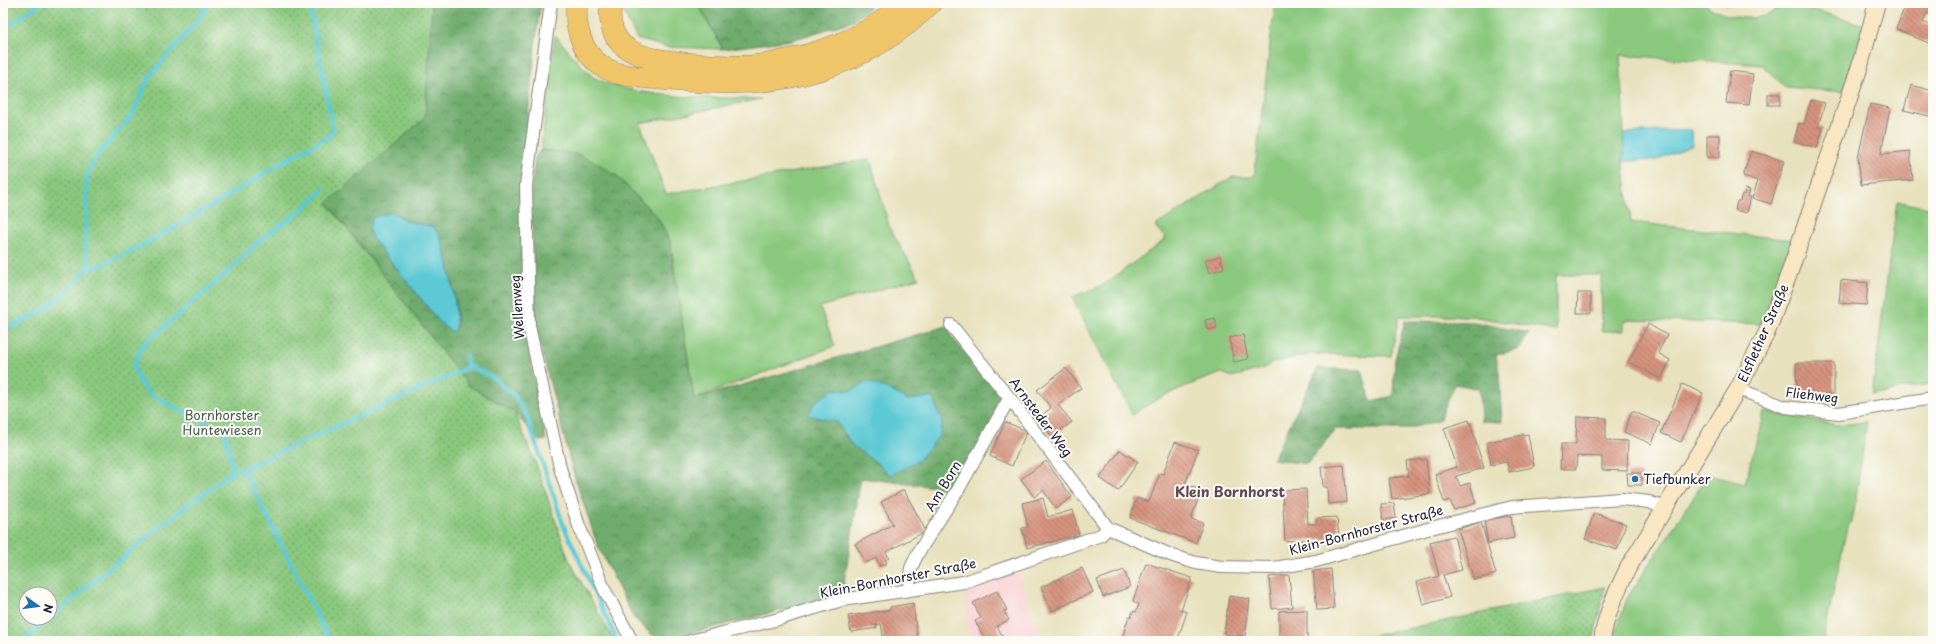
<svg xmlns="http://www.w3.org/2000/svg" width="1936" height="644" viewBox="0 0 1936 644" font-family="'Playpen Sans',sans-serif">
<defs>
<pattern id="forest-crowns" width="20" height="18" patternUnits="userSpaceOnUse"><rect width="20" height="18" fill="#6fac6d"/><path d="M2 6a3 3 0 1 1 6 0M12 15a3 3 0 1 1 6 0" fill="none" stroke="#5b8c5b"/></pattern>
<pattern id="park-dots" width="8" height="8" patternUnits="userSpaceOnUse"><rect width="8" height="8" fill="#8ac87e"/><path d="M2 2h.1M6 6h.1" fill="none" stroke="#70a268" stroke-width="1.8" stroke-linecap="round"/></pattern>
<pattern id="building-back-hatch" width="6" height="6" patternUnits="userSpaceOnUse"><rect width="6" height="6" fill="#d5937e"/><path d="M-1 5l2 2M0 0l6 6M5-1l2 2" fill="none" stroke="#ac7868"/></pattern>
</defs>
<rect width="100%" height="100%" fill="#fdfcf7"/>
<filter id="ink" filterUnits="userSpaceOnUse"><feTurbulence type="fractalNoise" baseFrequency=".025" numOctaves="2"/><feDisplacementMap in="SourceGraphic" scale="8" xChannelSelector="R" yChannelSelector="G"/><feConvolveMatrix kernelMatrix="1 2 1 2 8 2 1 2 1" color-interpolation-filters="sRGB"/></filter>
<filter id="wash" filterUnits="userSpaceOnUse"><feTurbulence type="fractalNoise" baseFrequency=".012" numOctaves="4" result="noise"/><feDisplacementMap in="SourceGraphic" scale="16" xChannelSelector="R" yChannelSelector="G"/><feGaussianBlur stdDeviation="0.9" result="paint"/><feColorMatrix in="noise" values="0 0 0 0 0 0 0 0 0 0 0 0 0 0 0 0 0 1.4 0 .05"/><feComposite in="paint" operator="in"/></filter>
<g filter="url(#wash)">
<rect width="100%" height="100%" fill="#e8e1bd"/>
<path fill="#f7cfd2" d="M1018 572 1042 641H969L965 590Z"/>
<g fill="#8ac87e" stroke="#56755c">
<path d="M623 3H697L723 49 666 47 637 39 623 11Z"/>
<path d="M1275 3H1704C1718 16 1751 23 1769 14 1777 10 1782 3 1791 3L1864 25 1843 92 1785 87 1762 65 1620 55 1624 133 1623 161 1631 222 1792 240 1761 324 1624 320V331H1602L1601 275H1556V331L1471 316H1399L1391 356 1311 354 1272 363 1262 369 1232 377 1222 373C1190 384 1160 395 1132 415L1072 297 1103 285 1166 239 1155 226 1232 177H1254Z"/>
<path d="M555 35C562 43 587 74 595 78 641 100 710 97 761 99L640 123 666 194 870 159 890 229 919 278 820 307 835 346 694 399 670 241 657 217 617 176 577 154 541 150Z"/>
<path d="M1897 201 1933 209V383L1872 395Z"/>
<path d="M1764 412 1838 425 1867 422 1854 511 1852 522 1847 527 1823 641H1613L1627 598 1708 475 1745 484Z"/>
</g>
<g fill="url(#forest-crowns)" stroke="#486754" fill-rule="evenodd">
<path d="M432 3H541L535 46 520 200 523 324 546 440 539 441 514 412 469 386 327 202 425 118ZM398 215 406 221 434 227C447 249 457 299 457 326L450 331 441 324 373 239 369 231Z"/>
<path d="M697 3H874L854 21 792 40 723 49Z"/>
<path d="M540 150 577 154 597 163 617 176 657 217 670 241 694 399 947 326 951 336 1004 401 952 489 861 478 842 595 664 640 652 635 633 617 597 544 573 472 535 325 531 191 535 158ZM868 382 886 388 908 400 931 397 940 435 919 459 890 475C872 457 848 447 838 423 834 414 835 399 834 389L850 391Z"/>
<path d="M1405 321 1473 322 1529 333 1519 349 1496 355 1499 373 1502 422 1481 421 1479 389 1455 384 1439 421 1405 429H1336L1307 464 1273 459 1318 368 1362 370 1371 401 1393 396 1395 359Z"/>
</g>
<g fill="url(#park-dots)" stroke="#56755c" fill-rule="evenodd">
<path d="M3 3H432L425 118 327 203 469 386 514 412 535 461 569 560 614 641H3ZM26 594H50V618H26Z"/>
<path d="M1605 587 1593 641H1366L1368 637Z"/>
</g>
<g fill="#5cc9d4" stroke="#3f7688">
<path d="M1691 130 1692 145 1656 160 1623 161 1624 133Z"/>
<path d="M392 212 406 221 434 227C436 231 440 236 441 240 447 254 461 320 454 331H450L441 324 373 239 369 231 372 218Z"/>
<path d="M868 382 886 388 908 400 932 397 942 421 940 435 919 460 890 475 877 463 852 445 837 422 808 415 815 402 834 389 850 391Z"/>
</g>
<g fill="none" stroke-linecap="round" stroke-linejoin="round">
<g stroke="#5cc9d4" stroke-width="4.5">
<path d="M3 29 41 3"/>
<path d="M89 266 85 245 87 175 96 157 132 115 149 77 198 20 208 3"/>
<path d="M3 330C41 314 65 299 89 266L98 267 139 247 203 211 288 159 329 136 333 130 332 123 309 3"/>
<path d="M466 356 467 365 493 378 514 395 526 414 564 527 615 636V641"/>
<path d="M243 469 330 641"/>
<path d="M228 475 465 369 467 365"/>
<path d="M22 641 157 529 230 473 232 465 225 433 149 394 140 381 133 367 142 346 222 277 264 237 299 212 323 190"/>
</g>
</g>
<g id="blocks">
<g fill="url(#building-back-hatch)">
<rect x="1725" y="3" width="16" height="2"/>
<path d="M1906 3H1928L1933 5 1931 15 1927 13 1923 22 1933 26V45L1896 29Z"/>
<path d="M1730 71 1753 74 1749 105 1726 103Z"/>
<path d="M1911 85 1933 91V117L1904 110Z"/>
<rect x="1768" y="94" width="12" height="11"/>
<path d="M1811 100 1825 103 1818 127 1823 128 1817 148 1794 141 1799 123 1804 124Z"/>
<path d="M1870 104 1890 108 1881 154 1910 151 1913 180 1861 185 1858 157Z"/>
<rect x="1707" y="135" width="13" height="22"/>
<path d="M1751 151 1784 161 1771 204 1752 198 1758 181 1743 176Z"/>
<path d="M1745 189 1750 190 1748 197H1751L1747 213 1735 210 1737 201H1740L1742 194 1744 195Z"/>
<path d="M1220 256 1224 268 1209 273 1205 260Z"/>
<path d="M1841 280 1868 283 1866 305 1839 303Z"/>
<path d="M1578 293H1591V313H1577Z"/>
<path d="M1215 318 1217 328 1207 330 1205 320Z"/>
<path d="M1648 324 1667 335 1658 353 1670 360 1661 379 1628 362Z"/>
<path d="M1243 335 1248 359 1234 362 1229 338Z"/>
<path d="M1796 363H1834V394L1797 395Z"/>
<path d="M1066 368 1081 388 1058 405 1072 422 1052 437 1038 418 1051 408 1037 390Z"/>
<path d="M1682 384 1703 393 1681 442 1661 433Z"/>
<path d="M1632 411 1660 423 1652 444 1624 432Z"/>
<path d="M1577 417 1606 418V440L1628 441 1627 471 1602 470V457L1577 456 1576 469H1560L1561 444H1576Z"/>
<path d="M1469 420 1484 468 1456 476 1460 486 1470 483 1476 503 1454 510 1450 500 1444 502 1435 474 1457 467 1444 428Z"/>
<path d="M1005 422 1027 431 1012 466 990 456Z"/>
<path d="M1528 434 1534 467 1509 472 1507 462 1491 465 1487 442Z"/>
<path d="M1175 442 1198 450 1185 484 1196 488 1193 495 1199 497 1191 519 1203 523 1196 543 1130 518 1137 498 1149 502 1160 473 1163 474Z"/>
<path d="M1120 450 1138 462 1118 491 1100 478Z"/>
<path d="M1426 459 1430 494 1392 499 1389 478 1409 476 1407 461Z"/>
<path d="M1046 461 1072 497 1056 509 1043 490 1034 497 1021 479Z"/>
<path d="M1344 465 1347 502 1328 504 1327 487H1323L1321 467Z"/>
<path d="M1627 473H1642V485H1628Z"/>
<path d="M1306 489 1308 524H1317V518L1337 517 1339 538 1285 541 1282 490Z"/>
<path d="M904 490 926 531 886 552 889 558 885 560 887 563 880 566 876 558 866 563 855 544 893 524 881 502Z"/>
<path d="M1043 498 1048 517 1073 510 1079 535 1027 548 1022 528 1028 527 1022 503Z"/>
<path d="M1394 503 1396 518 1383 520 1381 504Z"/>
<path d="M1594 513 1626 524 1617 550 1585 539Z"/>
<path d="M1511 516 1514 538 1488 543 1484 520Z"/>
<path d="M1481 522 1496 574 1474 580 1458 529Z"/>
<path d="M1454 536 1462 570 1443 575 1450 597 1423 605 1417 582 1439 576 1430 542Z"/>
<path d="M1146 563 1192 578 1181 610 1187 612 1177 641H1121L1129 616 1131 617 1133 611 1136 612 1139 604 1133 601Z"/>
<path d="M1082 568 1093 592 1052 611 1041 587Z"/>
<path d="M1331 569 1334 609 1317 610 1313 571Z"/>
<path d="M1124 570 1130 587 1103 597 1097 580Z"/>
<path d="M1289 575 1292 607 1272 609 1269 577Z"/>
<path d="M997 591 1007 610 1004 611 1009 620 997 626 1005 641H978L984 638 975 621 981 618 973 603Z"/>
<path d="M1229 596 1250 599 1245 636 1224 634Z"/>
<path d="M913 603 918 641H884L881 624 876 625 877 628 851 632 848 616 890 610V607Z"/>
<path d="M1307 610V641H1279V611Z"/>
</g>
</g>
</g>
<g filter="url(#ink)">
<use href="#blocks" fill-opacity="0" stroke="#85827c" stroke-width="1"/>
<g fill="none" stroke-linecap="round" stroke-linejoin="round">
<defs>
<g id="minor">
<path d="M551 3 526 185 529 326 560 468 579 526 604 589 632 641"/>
<path d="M951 325 1011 400 1108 528 1173 556 1196 563 1221 567 1274 568 1316 561 1431 528 1512 507 1621 499 1649 502 1664 508"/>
<path d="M1738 389 1785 407 1839 413 1933 398"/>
<path d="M910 589 909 579 911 568 918 553 958 490 1006 404 1011 400"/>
<path d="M690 641 775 620 842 600 964 582 1101 535 1108 528"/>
</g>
<path id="secondary" d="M1602 641C1605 615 1617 591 1628 568L1738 389 1767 332 1790 271 1859 69 1877 3"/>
<g id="motorway">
<path d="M577 3C574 28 582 55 605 68 621 77 641 77 659 79 716 84 767 87 823 69 864 56 901 33 931 3"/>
<path d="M611 3C604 55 647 59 686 63 708 65 729 67 750 66 774 64 802 57 825 49 854 39 881 25 903 3"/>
</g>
</defs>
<use href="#minor" stroke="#85827c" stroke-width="14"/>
<use href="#secondary" stroke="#85827c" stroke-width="18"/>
<use href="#motorway" stroke="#85827c" stroke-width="22"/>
<use href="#minor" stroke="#fff" stroke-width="12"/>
<use href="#secondary" stroke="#f9e7c3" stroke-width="16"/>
<use href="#motorway" stroke="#f0c469" stroke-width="21"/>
</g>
</g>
<circle fill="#1f6fb2" stroke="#fdfcf7" stroke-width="1.5" cx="1635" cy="479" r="4"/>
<g text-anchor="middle" stroke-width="4" stroke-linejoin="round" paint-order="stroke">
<g font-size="13" fill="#22223b" stroke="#fdfcf7">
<text transform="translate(517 307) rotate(-94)" y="5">Wellenweg</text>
<text transform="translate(1763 333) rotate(-66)" y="5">Elsflether Straße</text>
<text transform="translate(1812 395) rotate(7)" y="5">Fliehweg</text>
<text transform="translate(1041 417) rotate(53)" y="5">Arnsteder Weg</text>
<text transform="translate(943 486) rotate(-59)" y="5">Am Born</text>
<text transform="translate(1366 530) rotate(-15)" y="5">Klein-Bornhorster Straße</text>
<text transform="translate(898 578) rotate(-11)" y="5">Klein-Bornhorster Straße</text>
</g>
<g font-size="13" fill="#465c52" stroke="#fdfcf7">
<text x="222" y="420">Bornhorster<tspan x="222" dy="15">Huntewiesen</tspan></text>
</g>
<g font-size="13" fill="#22223b" stroke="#fdfcf7" text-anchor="start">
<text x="1643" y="484">Tiefbunker</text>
</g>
<g font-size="14" font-weight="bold" fill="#614a52" stroke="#fdfcf7">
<text x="1230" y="497">Klein Bornhorst</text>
</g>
</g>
<rect width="1936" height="644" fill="none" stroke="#fdfcf7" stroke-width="16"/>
<g transform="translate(38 606) rotate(104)"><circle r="19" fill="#fdfcf7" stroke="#a5a5ac"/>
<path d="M0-3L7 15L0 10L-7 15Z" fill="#1f6fb2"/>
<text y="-6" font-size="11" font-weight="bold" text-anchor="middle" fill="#22223b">N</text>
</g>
</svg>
